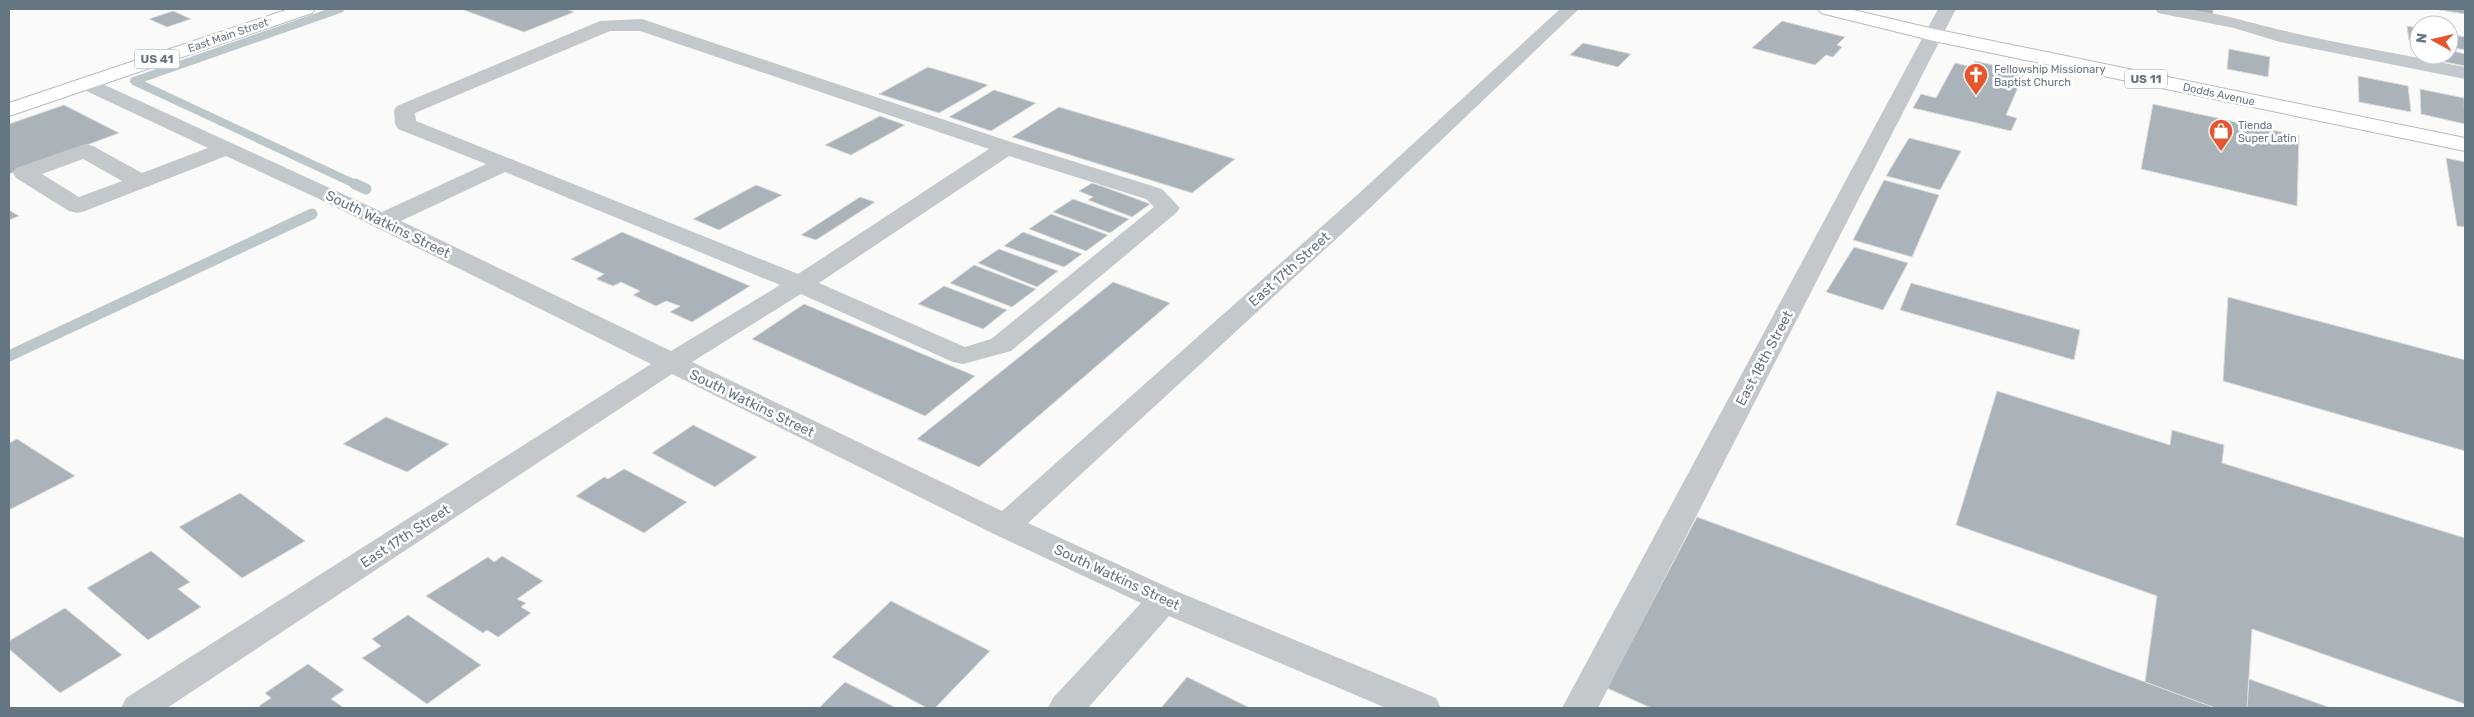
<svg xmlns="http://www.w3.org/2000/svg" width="2474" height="717" viewBox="0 0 2474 717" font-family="Rubik,sans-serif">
<rect width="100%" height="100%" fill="#fafaf8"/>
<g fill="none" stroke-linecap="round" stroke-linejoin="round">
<path stroke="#bbc7cb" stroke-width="8" d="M340 9 134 81 357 185"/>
<g stroke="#bbc7cb" stroke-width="11">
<path d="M355 184 366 189"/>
<path d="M9 356 312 214"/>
</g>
</g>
<g fill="#aab3b9" stroke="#dcdcda">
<path d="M461 9H566L574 12 524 32Z"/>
<path d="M2182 9H2213V15Z"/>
<path d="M2434 9H2465V14Z"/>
<path d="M173 11 191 19 167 27 149 19Z"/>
<path d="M1782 21 1845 37 1837 45 1842 47 1833 57 1826 55 1815 65 1752 48Z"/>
<path d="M2407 26 2419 28V41L2409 40Z"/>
<path d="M2449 34 2465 37V50L2449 47Z"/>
<path d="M1583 43 1631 54 1618 67 1570 55Z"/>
<path d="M2229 49 2270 57 2268 77 2227 69Z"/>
<path d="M2449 50 2465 54V66L2420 57V55H2449Z"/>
<path d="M1975 61 2007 68 2005 72 2023 76 2006 115 2017 118 2011 131 1913 108 1921 94 1936 98 1955 63 1972 67Z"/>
<path d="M928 67 988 85 939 113 879 94Z"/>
<path d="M2358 76 2408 86 2411 112 2359 102Z"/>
<path d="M2420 89 2464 98 2465 124 2421 114Z"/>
<path d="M994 90 1036 103 991 131 949 117Z"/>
<path d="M2153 104 2299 136 2297 206 2141 169Z"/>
<path d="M64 105 119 133 9 174V124Z"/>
<path d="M1059 107 1235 159 1192 193 1012 137Z"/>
<path d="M880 116 905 125 851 155 825 145Z"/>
<path d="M1909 138 1961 151 1940 190 1886 176Z"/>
<path d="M2446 158 2465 162V227L2457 226Z"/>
<path d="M1884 180 1939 195 1912 257 1853 240Z"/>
<path d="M1092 183 1107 188 1150 204 1132 217 1088 200 1093 197 1079 191Z"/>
<path d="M756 185 782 195 719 230 693 219Z"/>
<path d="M860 197 875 202 816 240 801 235Z"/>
<path d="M1073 199 1129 219 1110 233 1053 212Z"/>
<path d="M9 210 19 216 9 220Z"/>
<path d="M1051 214 1108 235 1086 251 1029 229Z"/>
<path d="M622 232 750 286 692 322 670 312 680 306 666 301 656 306 633 295 640 291 621 282 613 286 596 279 604 274 571 259Z"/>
<path d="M1023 232 1082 254 1064 267 1004 246Z"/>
<path d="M1854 247 1908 263 1883 310 1826 292Z"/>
<path d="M999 249 1058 271 1037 287 978 263Z"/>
<path d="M974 265 1036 289 1012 307 950 283Z"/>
<path d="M1113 282 1170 303 979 467 917 439Z"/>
<path d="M1911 283 2080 330 2074 360 1900 310Z"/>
<path d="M944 286 1007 310 983 329 918 304Z"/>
<path d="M2228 297 2465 360V451L2223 381Z"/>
<path d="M804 304 975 376 925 416 752 339Z"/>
<path d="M1997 391 2170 445 2172 430 2224 445 2222 463 2465 538V704L2252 629 2247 708H2215L2145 682 2157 596 1956 525Z"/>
<path d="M386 417 449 444 407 472 343 444Z"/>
<path d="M693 425 757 457 715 487 652 453Z"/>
<path d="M17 439 75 476 9 510V443Z"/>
<path d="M624 469 687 502 644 533 576 496 604 477 608 479Z"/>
<path d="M240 493 305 541 242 578 179 527Z"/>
<path d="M1697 517 2145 682 2215 708H1651L1607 688Z"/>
<path d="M151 551 190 582 178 589 201 607 148 640 87 588Z"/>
<path d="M502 556 543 581 517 599 526 603 521 607 531 613 498 637 487 630 483 633 426 596 488 557 494 562Z"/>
<path d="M891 601 990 651 935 708H927L832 657Z"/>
<path d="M65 608 122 655 60 693 9 649V641Z"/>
<path d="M408 615 481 665 427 704 362 658 381 646 372 639Z"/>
<path d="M308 664 344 690 331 699 344 708H262L259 706 271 698 265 693Z"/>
<path d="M1187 677 1250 708H1161Z"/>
<path d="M2249 679 2331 708H2247Z"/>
<path d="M845 682 896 708H819Z"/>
</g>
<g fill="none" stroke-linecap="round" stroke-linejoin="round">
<defs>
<g id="major">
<path d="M289 9H315L312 13 9 116V103Z"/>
<path d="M1818 9H1849L1934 29 2465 138V151L1934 41 1821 13Z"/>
</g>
</defs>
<use href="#major" stroke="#b5babe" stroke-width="2"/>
<g fill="#c3c8cc" fill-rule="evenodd">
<path d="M1560 9H1579L1372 206 1028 523 1176 591 1436 698 1441 708H1386L1169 616 1088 708H1048L1053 698 1141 603 994 534 672 374 167 708H121L126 698 651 364 315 197 226 156 85 211 77 213 69 211 16 178 13 173 16 168 85 144 93 146 142 173 208 148 80 88 77 84 80 80 87 78 94 80 382 212 486 164 398 129 395 124 394 110 397 106 600 21 642 19 1014 143 1162 189 1180 208 1176 213 1011 351 963 364 953 362 801 294 692 362 1002 511 1356 196ZM610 31H640L989 149 798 274 416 121 415 113ZM1009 156 1146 199 1154 207 991 339 965 347 819 283ZM83 159 122 181 79 197 42 174ZM505 172 780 285 671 351 401 221Z"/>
<path d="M1938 9H1956L1598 708H1562Z"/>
<path d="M2155 9C2202 6 2240 21 2285 31 2345 45 2405 55 2465 67V79L2280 42 2234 28 2158 13Z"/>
</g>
<use href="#major" fill="#fff" fill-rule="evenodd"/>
</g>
<defs>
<symbol id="church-pin" viewBox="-11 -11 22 30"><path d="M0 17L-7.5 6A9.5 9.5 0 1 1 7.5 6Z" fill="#e4572e" stroke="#fff"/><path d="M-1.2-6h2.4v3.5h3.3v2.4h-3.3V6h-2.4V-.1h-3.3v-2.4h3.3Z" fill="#fff"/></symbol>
<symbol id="shop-pin" viewBox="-11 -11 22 30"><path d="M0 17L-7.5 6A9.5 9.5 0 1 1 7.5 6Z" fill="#e4572e" stroke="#fff"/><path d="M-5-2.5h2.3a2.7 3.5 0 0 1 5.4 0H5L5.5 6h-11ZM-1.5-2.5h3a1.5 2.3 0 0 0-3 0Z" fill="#fff"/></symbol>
</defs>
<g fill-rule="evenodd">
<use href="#church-pin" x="1962" y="61" width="28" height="38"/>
<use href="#shop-pin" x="2207" y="117" width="28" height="38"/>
</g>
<g text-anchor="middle" stroke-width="5" stroke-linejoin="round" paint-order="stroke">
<g font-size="11" fill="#657683" stroke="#fff">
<text transform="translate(228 35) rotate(-19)" y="4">East Main Street</text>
<text transform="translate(2219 94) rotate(12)" y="4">Dodds Avenue</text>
</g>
<g font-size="11" fill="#657683" stroke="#fff" text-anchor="start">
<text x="1994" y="73">Fellowship Missionary<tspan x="1994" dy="13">Baptist Church</tspan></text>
<text x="2238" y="129">Tienda<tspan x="2238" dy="13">Super Latin</tspan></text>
</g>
<g fill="#fff" stroke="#939fa8" stroke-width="1">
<rect x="134.5" y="49.5" width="45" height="19" rx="4"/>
<rect x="2125" y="69.5" width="42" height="19" rx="4"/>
</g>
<g font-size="12" font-weight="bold" fill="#657683">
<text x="157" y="63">US 41</text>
<text x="2146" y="83">US 11</text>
</g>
<g font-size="14" fill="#657683" stroke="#fff">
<text transform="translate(388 224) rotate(26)" y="5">South Watkins Street</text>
<text transform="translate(1289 269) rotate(-42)" y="5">East 17th Street</text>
<text transform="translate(1764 358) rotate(-62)" y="5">East 18th Street</text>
<text transform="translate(752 403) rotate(26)" y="5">South Watkins Street</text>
<text transform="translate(405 536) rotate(-33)" y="5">East 17th Street</text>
<text transform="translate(1117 577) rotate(25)" y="5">South Watkins Street</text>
</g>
</g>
<rect width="2474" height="717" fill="none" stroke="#657683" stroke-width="20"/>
<g transform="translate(2434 40) rotate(278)"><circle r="24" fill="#ffffff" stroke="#c1c8cd"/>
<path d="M0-4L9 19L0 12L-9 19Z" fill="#e4572e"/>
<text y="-8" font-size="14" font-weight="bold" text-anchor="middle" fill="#657683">N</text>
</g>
</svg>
